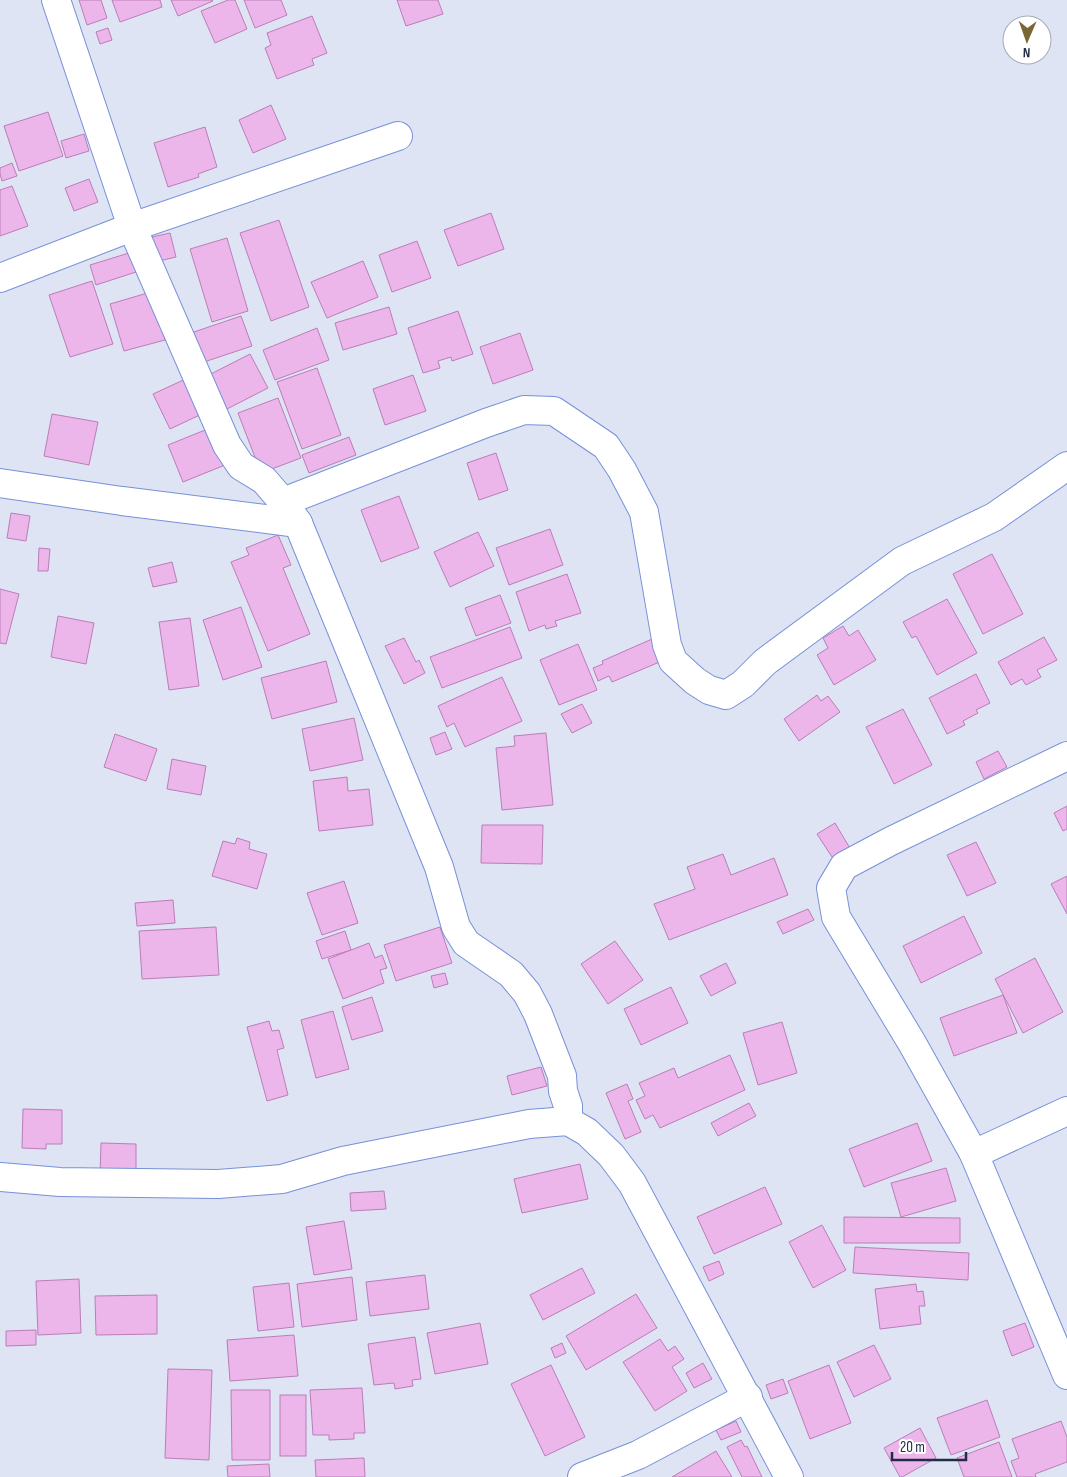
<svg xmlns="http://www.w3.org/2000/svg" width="1067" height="1477" viewBox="0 0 1067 1477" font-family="'Sofia Sans Condensed',sans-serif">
<rect width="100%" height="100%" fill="#dee4f4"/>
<g fill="#edb6ea" stroke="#bb7db8">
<path d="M79 0H101L107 18 87 25Z"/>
<path d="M112 0H160L162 7 120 22Z"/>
<path d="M171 0H212L213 1 178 16Z"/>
<path d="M228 0H235L247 29 215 43 201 11Z"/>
<path d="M244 0H281L287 15 255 28Z"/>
<path d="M397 0H438L443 14 406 26Z"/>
<path d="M312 16 327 53 312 59 314 65 277 79 265 48 271 45 267 33Z"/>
<path d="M108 28 112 40 100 44 96 32Z"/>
<path d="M271 105 286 139 253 153 239 120Z"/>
<path d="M48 112 63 156 19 171 4 126Z"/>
<path d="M205 127 217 167 198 174 199 177 168 187 154 143Z"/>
<path d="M84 134 89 151 66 158 61 141Z"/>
<path d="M12 163 17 176 2 181 0 174V168Z"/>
<path d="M89 179 98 202 74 211 65 188Z"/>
<path d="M12 186 28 226 0 236V190Z"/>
<path d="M491 213 504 249 458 266 444 230Z"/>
<path d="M279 220 309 307 271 321 240 233Z"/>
<path d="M170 233 176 257 159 261 152 237Z"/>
<path d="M227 238 248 311 212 322 190 249Z"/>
<path d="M417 241 431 278 392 292 379 255Z"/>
<path d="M129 253 136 272 96 285 90 265Z"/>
<path d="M363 261 378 297 327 318 311 282Z"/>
<path d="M92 281 113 344 70 357 49 295Z"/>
<path d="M151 292 165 340 124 351 110 304Z"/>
<path d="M389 307 397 334 343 350 335 323Z"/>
<path d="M458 311 473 354 452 361 451 357 438 361 440 368 423 373 408 328Z"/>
<path d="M241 316 252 346 195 365 185 335Z"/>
<path d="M317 328 329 360 275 380 263 350Z"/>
<path d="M520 333 533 370 493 384 480 347Z"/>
<path d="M250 354 268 388 225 410 207 376Z"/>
<path d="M317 368 341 435 302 449 277 382Z"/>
<path d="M413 375 426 411 385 425 373 389Z"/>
<path d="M190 377 206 412 170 429 153 394Z"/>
<path d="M278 398 301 458 261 473 238 413Z"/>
<path d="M52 414 98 422 89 465 44 456Z"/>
<path d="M210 428 225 465 183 482 168 445Z"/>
<path d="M349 437 356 455 309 473 302 455Z"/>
<path d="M496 453 508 490 479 500 467 463Z"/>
<path d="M399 496 419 548 381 562 361 510Z"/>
<path d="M11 513 30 516 26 541 7 538Z"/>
<path d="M550 529 563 565 509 585 496 548Z"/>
<path d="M478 532 494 566 450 587 434 552Z"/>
<path d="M278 535 291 565 283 568 310 634 268 651 231 562 249 555 246 548Z"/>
<path d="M39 548 50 549 48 571H38Z"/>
<path d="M992 554 1023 614 983 634 953 574Z"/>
<path d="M172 562 177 582 153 587 148 568Z"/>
<path d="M567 574 581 613 555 621 557 626 546 629 545 625 529 631 516 592Z"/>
<path d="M0 589 19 594 6 644 0 643Z"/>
<path d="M500 595 511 623 476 636 465 608Z"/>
<path d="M947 599 977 653 937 675 916 636 912 638 903 622Z"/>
<path d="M241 607 262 667 223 680 203 620Z"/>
<path d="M58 616 94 623 86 664 51 657Z"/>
<path d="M190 618 199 686 169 690 159 622Z"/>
<path d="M843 626 849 636 858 630 876 660 834 685 817 655 828 648 823 638Z"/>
<path d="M510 627 522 658 442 688 430 657Z"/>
<path d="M1044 637 1057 660 1037 670 1041 677 1026 685 1022 679 1011 685 998 662Z"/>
<path d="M404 638 416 662 419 660 425 673 404 684 385 646Z"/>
<path d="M652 639 662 661 612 682 609 676 598 681 593 668 603 664 602 661Z"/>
<path d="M578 644 597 690 559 705 540 660Z"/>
<path d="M326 661 337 702 272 719 261 678Z"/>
<path d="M976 674 990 703 976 710 978 713 963 721 965 725 947 734 929 698Z"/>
<path d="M502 677 522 721 465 747 454 723 447 727 438 706Z"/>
<path d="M817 695 821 701 828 696 840 712 799 741 784 719Z"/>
<path d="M582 704 592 723 572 733 561 714Z"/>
<path d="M903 709 932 765 894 784 866 727Z"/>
<path d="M354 718 363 760 310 771 302 729Z"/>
<path d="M445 732 452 749 436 755 430 738Z"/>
<path d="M546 733 553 805 502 810 496 748 515 746 514 736Z"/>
<path d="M115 734 157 749 146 781 104 767Z"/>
<path d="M998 751 1007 767 984 779 976 762Z"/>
<path d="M172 759 206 766 201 795 167 789Z"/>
<path d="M347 777 348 791 369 789 373 825 319 831 313 781Z"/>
<path d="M1067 806V829L1063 831 1054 813Z"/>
<path d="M835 823 851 850 834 860 817 834Z"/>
<path d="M482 825H543L542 864 481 863Z"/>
<path d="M237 838 250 842 249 849 267 854 257 889 212 876 223 841 235 844Z"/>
<path d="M976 842 996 883 967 896 947 855Z"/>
<path d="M723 854 731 875 774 858 788 895 669 940 654 904 695 889 687 867Z"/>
<path d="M1067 876V914L1051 884Z"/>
<path d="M344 881 358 923 322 935 307 893Z"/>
<path d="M173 900 175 923 137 926 135 903Z"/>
<path d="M808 909 814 920 783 934 777 922Z"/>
<path d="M964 916 982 953 921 983 903 946Z"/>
<path d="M216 927 219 975 142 979 139 931Z"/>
<path d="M440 927 452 963 396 981 384 945Z"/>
<path d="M345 931 351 950 322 959 316 941Z"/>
<path d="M615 941 643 980 608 1004 581 964Z"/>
<path d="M369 943 375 958 382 955 387 968 380 970 384 983 343 999 328 959Z"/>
<path d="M1035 958 1063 1012 1023 1033 995 979Z"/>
<path d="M726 963 736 983 711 996 700 976Z"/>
<path d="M445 973 448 984 434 988 431 976Z"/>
<path d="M671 987 688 1023 641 1045 624 1009Z"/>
<path d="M1003 995 1017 1033 954 1056 940 1018Z"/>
<path d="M372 997 383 1031 352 1040 342 1007Z"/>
<path d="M333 1011 349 1069 316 1078 301 1020Z"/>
<path d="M269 1021 272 1031 279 1030 284 1048 277 1050 288 1095 267 1101 247 1027Z"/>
<path d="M782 1022 797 1073 758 1085 743 1033Z"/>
<path d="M730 1055 745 1090 660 1128 653 1115 645 1119 636 1100 645 1096 639 1083 674 1068 678 1078Z"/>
<path d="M541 1067 547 1086 512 1095 507 1076Z"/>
<path d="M627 1084 633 1099 628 1101 641 1132 625 1139 606 1093Z"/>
<path d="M749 1103 756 1116 718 1136 711 1123Z"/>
<path d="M23 1109 62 1110V1144H46V1149L22 1148Z"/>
<path d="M917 1123 932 1161 864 1187 849 1149Z"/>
<path d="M101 1143 136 1144V1176H100Z"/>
<path d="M580 1164 588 1199 522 1213 514 1179Z"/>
<path d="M946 1168 956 1201 901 1217 891 1183Z"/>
<path d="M765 1187 782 1224 714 1254 697 1217Z"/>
<path d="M384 1191 386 1209 351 1211 350 1193Z"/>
<path d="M844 1217 960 1218V1243H844Z"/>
<path d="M344 1221 352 1269 314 1275 306 1227Z"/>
<path d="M822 1225 846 1270 813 1288 789 1242Z"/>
<path d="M855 1247 969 1253 968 1280 853 1273Z"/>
<path d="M719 1261 724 1274 709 1281 703 1267Z"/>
<path d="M582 1268 595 1293 543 1320 530 1295Z"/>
<path d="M425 1275 429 1309 370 1316 366 1282Z"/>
<path d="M352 1277 357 1320 302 1327 297 1284Z"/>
<path d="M79 1279 81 1333 38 1335 36 1281Z"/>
<path d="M289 1283 294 1327 258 1331 253 1287Z"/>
<path d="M916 1284 917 1292 923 1291 925 1306H919L921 1324 880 1329 875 1289Z"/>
<path d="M636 1294 657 1328 586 1370 566 1336Z"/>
<path d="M157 1295V1334L96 1335 95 1296Z"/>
<path d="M480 1323 488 1364 435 1374 427 1333Z"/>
<path d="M1025 1323 1034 1347 1012 1356 1003 1331Z"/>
<path d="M36 1330V1345L6 1346V1331Z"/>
<path d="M294 1335 298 1376 230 1381 227 1340Z"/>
<path d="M415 1337 421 1379 412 1380 413 1386 395 1389 394 1383 374 1385 368 1344Z"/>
<path d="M660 1339 668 1351 675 1346 684 1359 672 1367 687 1391 655 1411 623 1362Z"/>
<path d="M562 1343 566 1353 555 1358 551 1348Z"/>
<path d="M874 1345 891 1379 854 1397 837 1362Z"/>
<path d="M703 1363 712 1379 694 1388 686 1373Z"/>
<path d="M551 1365 585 1437 545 1456 511 1384Z"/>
<path d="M829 1365 851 1423 810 1439 788 1381Z"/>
<path d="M168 1369 212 1370 209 1460 165 1458Z"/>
<path d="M783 1379 788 1393 771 1399 766 1385Z"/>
<path d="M362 1388 365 1433H354V1439L329 1440V1435H313L310 1390Z"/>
<path d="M231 1390H270V1460H232Z"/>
<rect x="280" y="1395" width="26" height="61"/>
<path d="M987 1400 1000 1437 951 1455 937 1418Z"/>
<path d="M736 1421 741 1432 721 1440 716 1430Z"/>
<path d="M1061 1421 1067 1437V1462L1035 1474 1036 1477H1017L1011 1461 1019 1458 1012 1439Z"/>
<path d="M920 1428 936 1458 902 1477H900L884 1448Z"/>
<path d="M741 1440 745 1447 747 1446 762 1477H742L727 1447Z"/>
<path d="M999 1442 1012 1477H964L957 1458Z"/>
<path d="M716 1451 732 1477H672Z"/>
<path d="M364 1458 365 1477H316L315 1460Z"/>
<path d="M269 1464 270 1477H228L227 1466Z"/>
</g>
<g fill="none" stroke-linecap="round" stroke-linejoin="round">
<defs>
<g id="minor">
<path d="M398 136 132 227 227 445 241 466 264 480 283 502 298 523 439 867 456 927 466 943 511 974 527 993 538 1014 562 1076 563 1091 568 1106V1121"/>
<path d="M0 278 132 227 56 0"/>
<path d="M0 483 122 501 298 523"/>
<path d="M283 502 486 423 524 410 554 411 606 446 622 470 644 512 667 645 673 661 695 681 709 690 726 695 743 684 765 662 902 561 994 517 1067 466"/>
<path d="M1067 756 891 841 844 866 831 888 836 917 912 1043 974 1154 1067 1375"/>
<path d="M974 1154 1067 1111"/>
<path d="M0 1177 60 1182 218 1184 282 1179 343 1161 529 1124 568 1121 587 1132 611 1155 632 1183 789 1477"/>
<path d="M582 1477 638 1455 748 1397"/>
</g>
</defs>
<use href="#minor" stroke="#7791d8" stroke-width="30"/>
<use href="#minor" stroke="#fff" stroke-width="28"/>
</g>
<g transform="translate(1027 40) rotate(182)"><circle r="24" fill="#ffffff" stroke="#a7abb6"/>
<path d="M0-4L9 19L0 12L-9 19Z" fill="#7b6736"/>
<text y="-8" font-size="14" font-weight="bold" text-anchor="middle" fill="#222c49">N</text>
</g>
<path d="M892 1452v8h74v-8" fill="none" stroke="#222c49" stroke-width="2.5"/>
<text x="900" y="1452" font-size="15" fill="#222c49" stroke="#ffffff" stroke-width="4" paint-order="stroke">20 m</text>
</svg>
